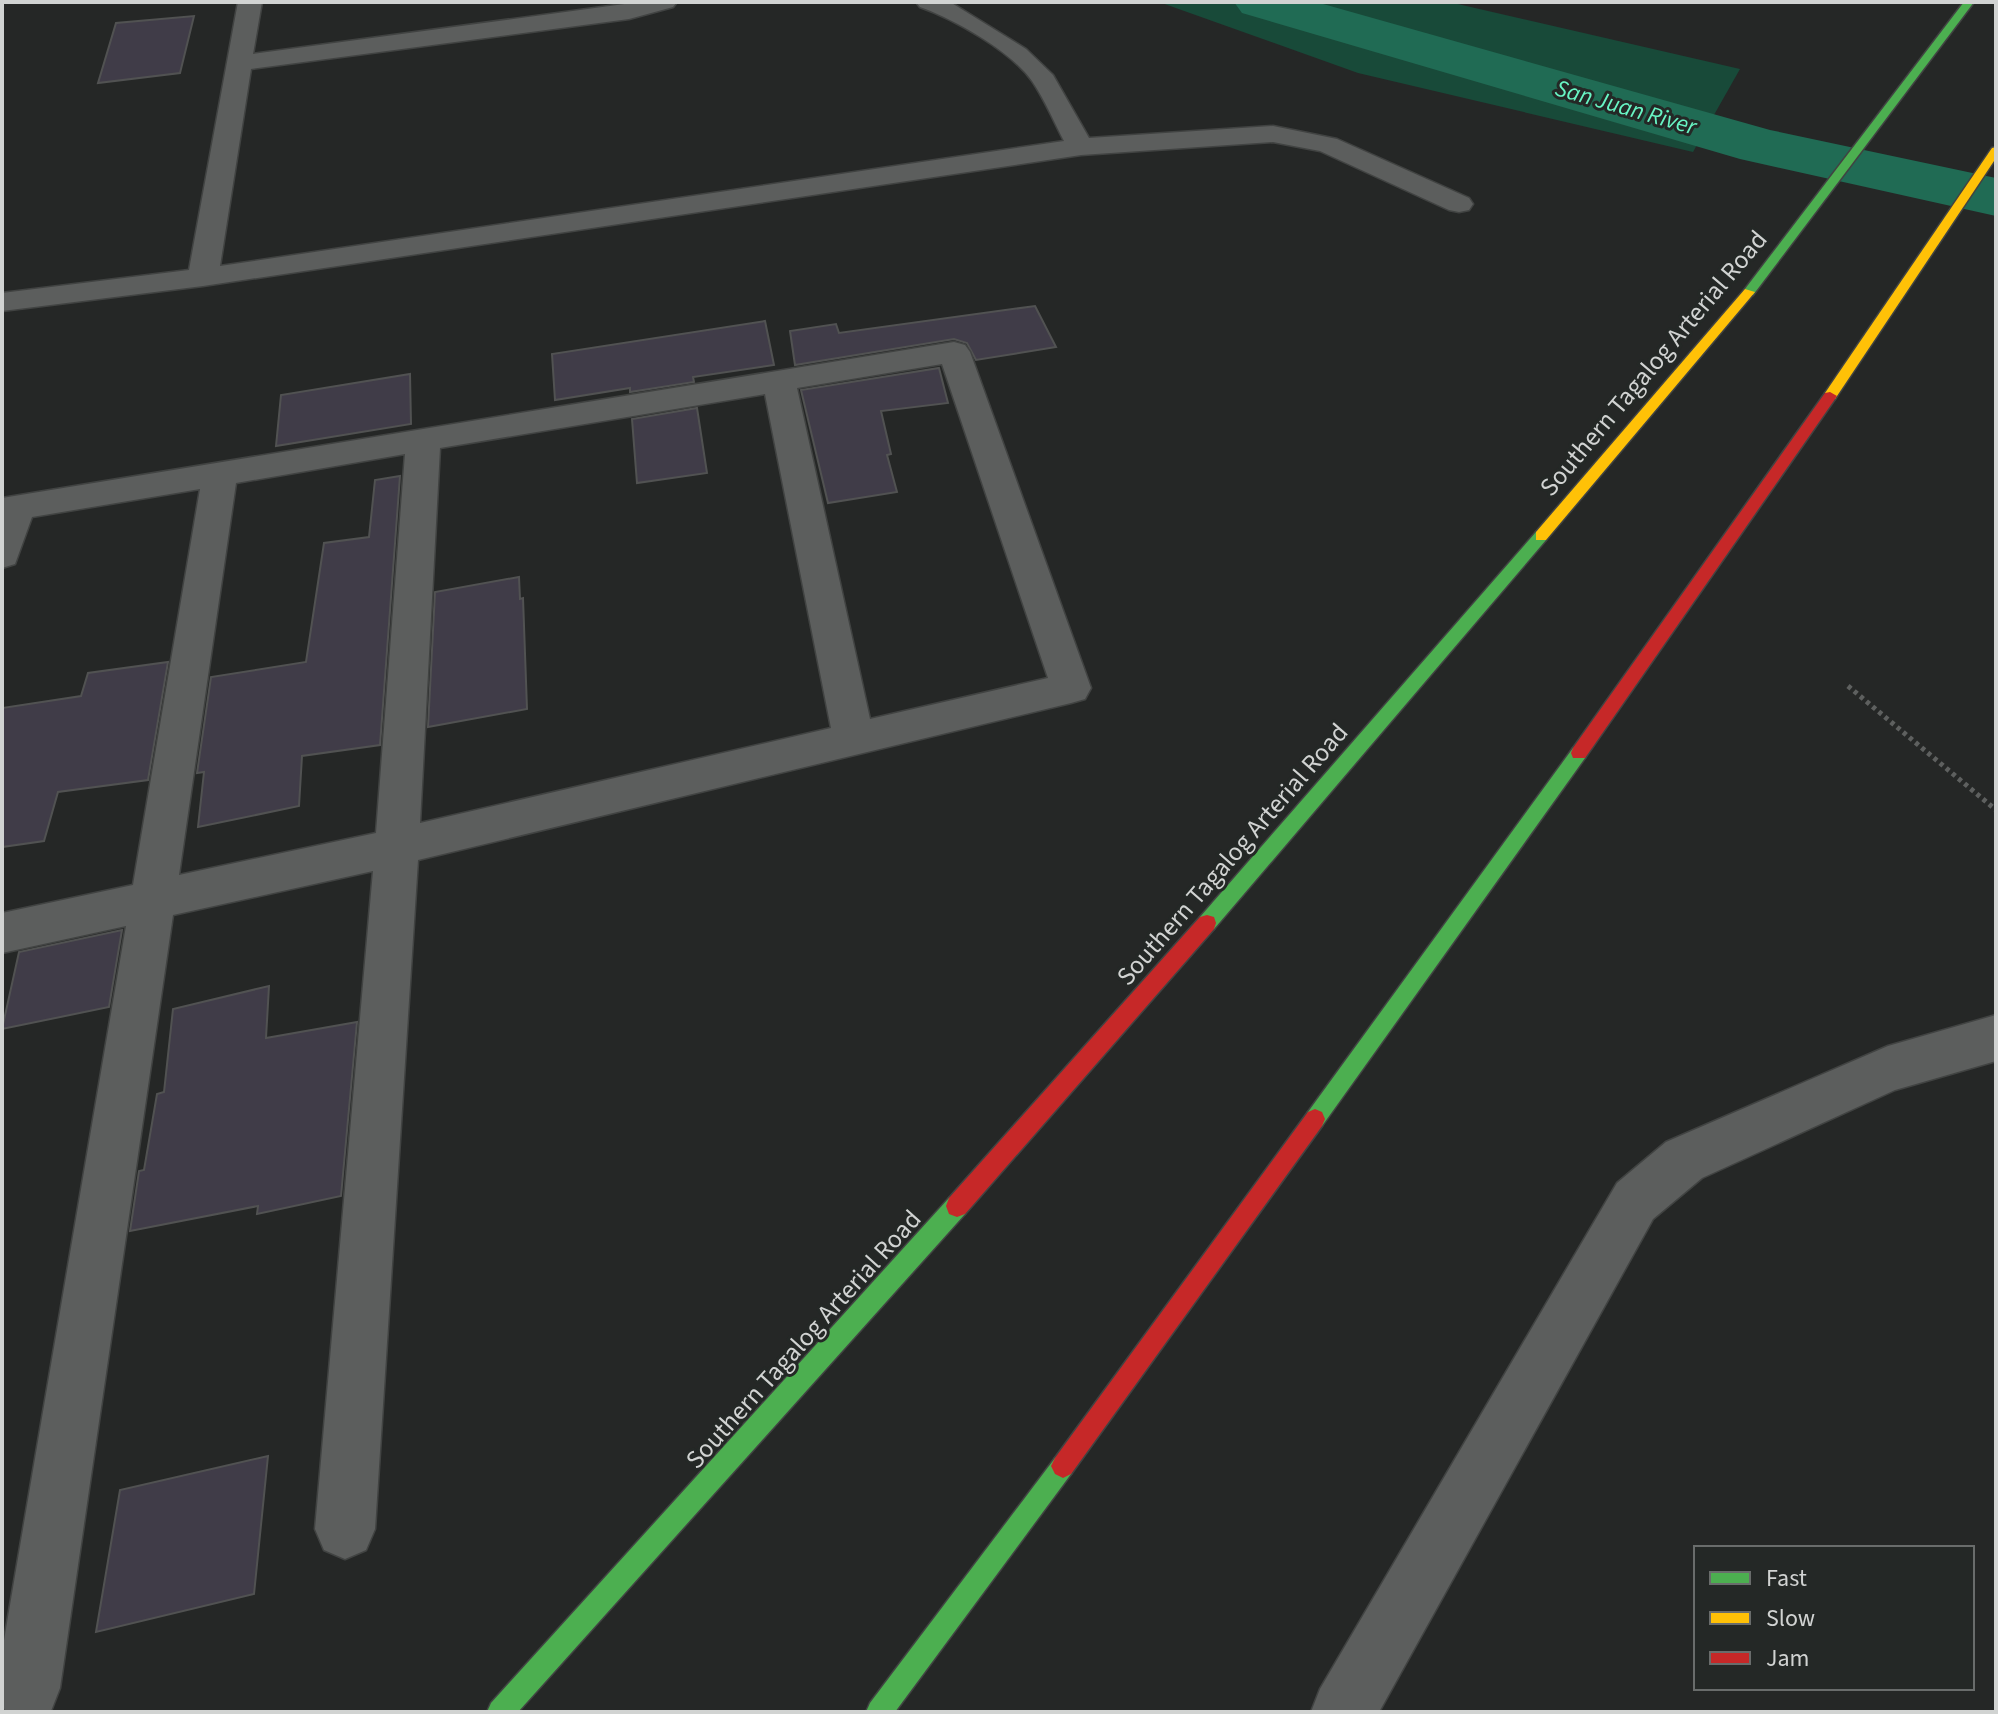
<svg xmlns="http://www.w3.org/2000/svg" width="1998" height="1714" viewBox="0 0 1998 1714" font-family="'Source Sans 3',sans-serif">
<rect width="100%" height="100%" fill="#252726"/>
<path fill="#184a39" d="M1159 2H1449L1740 69 1693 152 1358 73Z"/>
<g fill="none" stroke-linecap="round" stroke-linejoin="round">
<path fill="#206b54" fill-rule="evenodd" d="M1234 2H1316L1770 130 1996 178V216L1740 159 1242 13Z"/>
</g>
<g fill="#403c48" stroke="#515252" stroke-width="2">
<path d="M194 16 180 73 98 83 116 23Z"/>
<path d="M1035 306 1056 347 976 360 967 343 954 339 795 365 790 331 836 324 839 333Z"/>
<path d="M765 321 774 365 693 377 694 382 630 392V388L555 400 552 354Z"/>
<path d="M939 368 948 403 881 411 891 454 887 455 897 492 828 503 801 390Z"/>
<path d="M410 374 411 424 276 446 281 395Z"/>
<path d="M697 408 707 473 637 483 632 419Z"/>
<path d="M400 476 380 745 302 756 299 806 198 827 204 772 197 773 211 677 306 662 324 543 369 537 375 480Z"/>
<path d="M519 577 520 599 523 598 527 709 428 727 435 592Z"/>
<path d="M168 662 148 780 58 792 44 841 2 847V708L81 696 88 673Z"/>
<path d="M122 930 109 1007 2 1029 19 952Z"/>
<path d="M269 986 266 1038 357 1022 341 1196 257 1214 258 1206 130 1231 139 1171 144 1170 157 1094 164 1092 173 1009Z"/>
<path d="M268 1456 254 1594 96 1632 120 1490Z"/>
</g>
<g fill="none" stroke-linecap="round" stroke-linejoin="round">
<defs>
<g id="street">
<path d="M238 2H262L253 54 639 2H677L673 7 629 19 251 69 220 266 1064 141C1054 122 1045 100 1032 81 1011 51 954 19 920 7L916 2H950L1026 49 1053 75 1089 138 1273 126 1337 139 1469 198 1473 204 1469 210 1459 212 1449 210 1320 151 1273 142 1081 155 203 286 2 311V293L189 270Z"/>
<path d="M954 342 965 345 970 352 1091 688 1085 699 1071 703 418 860 375 1529 366 1550 345 1559 324 1550 315 1529 373 871 173 915 60 1688 51 1711H5L2 1703V1652L126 926 2 953V913L133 885 200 489 32 517 15 564 2 568V498ZM942 364 1048 678 870 719 797 388ZM765 394 831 728 420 823 440 448ZM405 454 376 833 179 875 236 483Z"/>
<path d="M1996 1015V1061L1895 1090 1702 1178 1653 1219 1379 1712H1311L1320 1689 1617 1183 1666 1142 1888 1046Z"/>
</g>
<g id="fast">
<path d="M1964 2H1974L1753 295H1745V289Z"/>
<path d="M1541 531 1546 532V540L1214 929 1207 931 1200 929 1198 923 1200 917 1536 532Z"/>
<path d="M1579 746 1587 753 1585 758 1322 1126 1315 1129 1308 1126 1305 1119 1308 1112 1573 748Z"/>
<path d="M957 1195 965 1198 968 1206 965 1214 518 1712H487L491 1703 949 1198Z"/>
<path d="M1063 1454 1071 1458 1075 1466 1071 1474 895 1712H866L870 1703 1055 1458Z"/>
</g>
<g id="slow">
<path d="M1996 147V158L1835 399H1825V393L1992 148Z"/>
<path d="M1745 289 1755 292 1546 540H1536V532Z"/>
</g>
<g id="jam">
<path d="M1830 392 1837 396 1835 399 1585 758H1573L1571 753 1573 748 1825 393Z"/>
<path d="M1207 915 1214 917 1216 923 1214 929 965 1214 957 1217 949 1214 946 1206 949 1198 1200 917Z"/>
<path d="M1315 1109 1322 1112 1325 1119 1322 1126 1071 1474 1063 1478 1055 1474 1051 1466 1055 1458 1308 1112Z"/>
</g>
</defs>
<use href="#street" stroke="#414342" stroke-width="3"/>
<use href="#fast" stroke="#414342" stroke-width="3"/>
<use href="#slow" stroke="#414342" stroke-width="3"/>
<use href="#jam" stroke="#414342" stroke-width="3"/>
<path stroke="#5e605f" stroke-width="5" stroke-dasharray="4 4" stroke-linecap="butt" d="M1848 686 1996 810"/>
<use href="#street" fill="#5c5e5d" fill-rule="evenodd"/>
<use href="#fast" fill="#4caf50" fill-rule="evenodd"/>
<use href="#slow" fill="#ffc107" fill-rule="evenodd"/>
<use href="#jam" fill="#c62828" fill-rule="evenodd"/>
</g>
<g text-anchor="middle" stroke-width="6" stroke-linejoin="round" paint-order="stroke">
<g font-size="24" font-style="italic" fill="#68f5c4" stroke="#242826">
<text transform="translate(1626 107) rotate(16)" y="8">San Juan River</text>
</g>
<g font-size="26" fill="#d1d3d2" stroke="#242826">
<text transform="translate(1653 363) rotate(-50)" y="9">Southern Tagalog Arterial Road</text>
<text transform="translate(1232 854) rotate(-49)" y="9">Southern Tagalog Arterial Road</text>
<text transform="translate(803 1339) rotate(-48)" y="9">Southern Tagalog Arterial Road</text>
</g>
</g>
<rect width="1998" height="1714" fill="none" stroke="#d1d3d2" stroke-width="8"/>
<rect x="1694" y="1546" width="280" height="144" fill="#242826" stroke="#696c6b" stroke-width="2"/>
<rect x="1710" y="1572" width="40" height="12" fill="#4caf50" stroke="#696c6b" stroke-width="2"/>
<text x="1766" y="1586" font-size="24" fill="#d1d3d2">Fast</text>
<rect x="1710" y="1612" width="40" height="12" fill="#ffc107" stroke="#696c6b" stroke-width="2"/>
<text x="1766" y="1626" font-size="24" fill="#d1d3d2">Slow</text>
<rect x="1710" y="1652" width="40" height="12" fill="#c62828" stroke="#696c6b" stroke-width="2"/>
<text x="1766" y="1666" font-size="24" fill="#d1d3d2">Jam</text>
</svg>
